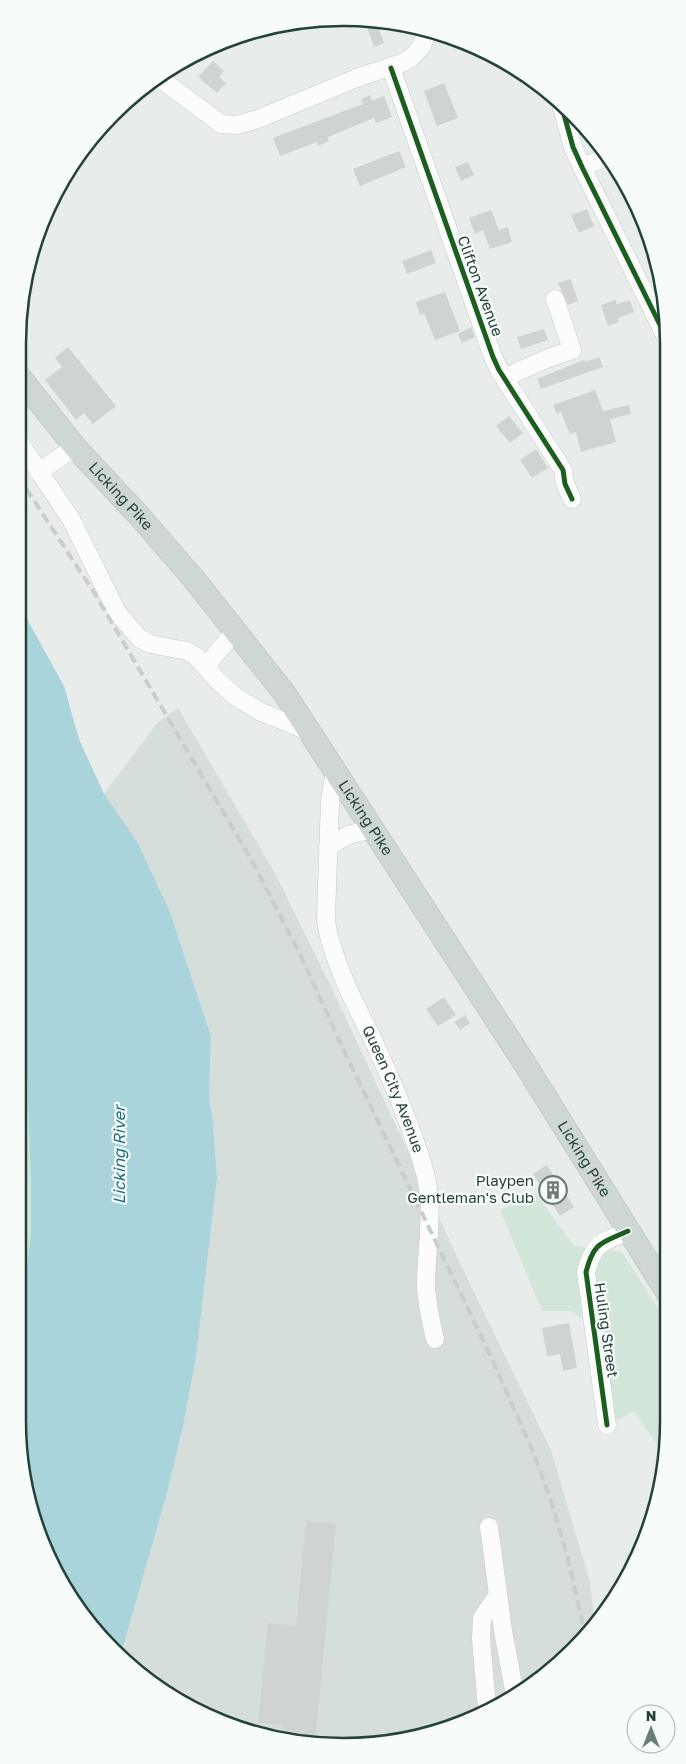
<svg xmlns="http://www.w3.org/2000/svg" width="686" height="1764" viewBox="0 0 686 1764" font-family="'Golos Text',sans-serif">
<rect width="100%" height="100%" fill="#e8edeb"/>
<path fill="#d6dedb" d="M178 708 275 873 335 995 469 1282 551 1450 590 1582 595 1625 524 1692 407 1740 300 1744 181 1703 121 1654 167 1493 183 1427 196 1357 217 1178 213 1121 209 1097 211 1036 170 912 104 794 157 723Z"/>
<g fill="#d1e6d8">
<path d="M18 1001 27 1071 31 1186V1233L18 1340V1361Z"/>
<path d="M535 1193 574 1246 622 1252 668 1324V1421L664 1455 634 1411 614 1422 606 1336 571 1311H542L500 1210Z"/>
</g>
<path fill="#a9d4db" d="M18 603 64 686 79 739 104 794 137 842 170 912 211 1036 209 1097 213 1121 217 1178 196 1357 183 1427 167 1493 121 1654 98 1635 35 1526 18 1421V1340L31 1233V1186L27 1071 18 1001Z"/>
<g fill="#cfd4d2">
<path d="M377 24 384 43 374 47 367 27Z"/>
<path d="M213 61 224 71 219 77 226 83 217 93 198 77Z"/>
<path d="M444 83 458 118 437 126 424 91Z"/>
<path d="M370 95 372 101 384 96 392 117 376 123 374 118 328 137 329 141 318 146 317 142 280 156 273 138 363 104 361 99Z"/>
<path d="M399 151 406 167 360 186 353 169Z"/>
<path d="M468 162 474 175 461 181 455 167Z"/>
<path d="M587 209 594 226 579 233 571 215Z"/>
<path d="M491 210 499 230 508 227 512 242 490 249 483 230 475 234 469 218Z"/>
<path d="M431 250 436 263 407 274 402 261Z"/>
<path d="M571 279 578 301 568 305 558 283Z"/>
<path d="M445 292 460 331 435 340 424 313 420 315 416 302Z"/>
<path d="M615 300 617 304 630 300 634 312 618 318 619 322 608 326 601 305Z"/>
<path d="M471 327 475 337 462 343 458 334Z"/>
<path d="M544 329 548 340 521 349 517 337Z"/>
<path d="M68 347 116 406 93 424 84 413 76 420 45 380 62 367 55 358Z"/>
<path d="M599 357 603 367 541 389 537 379 584 360 585 362Z"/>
<path d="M595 390 603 411 629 405 631 414 610 419 616 442 581 452 576 432 570 434 561 412 557 414 553 405Z"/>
<path d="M509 416 523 433 510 443 496 426Z"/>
<path d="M536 449 548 468 532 478 520 460Z"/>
<path d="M444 997 456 1015 438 1026 426 1009Z"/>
<path d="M465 1015 470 1023 460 1030 454 1022Z"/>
<path d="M547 1165 574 1207 560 1216 533 1174Z"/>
<path d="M569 1323 577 1368 563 1371 560 1354 547 1356 542 1328Z"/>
<path d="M306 1521 336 1524 315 1743 300 1744 281 1737 282 1725 258 1723 268 1623 296 1626Z"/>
</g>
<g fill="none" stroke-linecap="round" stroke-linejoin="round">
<defs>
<g id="minor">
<path d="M391 68 493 357 499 370 563 470 565 484 572 499"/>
<path d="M158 77 221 124 237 125 258 119 359 77 402 63 411 58 421 47 429 29"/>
<path d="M562 107 573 147 582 167 666 337"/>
<path d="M582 167 607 157"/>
<path d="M504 378 546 359 572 350 555 299"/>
<path d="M18 440 71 519 117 612 139 638 150 644 187 651 196 656 216 679 236 697 261 712 308 731"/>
<path d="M39 472 75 447"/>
<path d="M206 666 235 631"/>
<path id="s1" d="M335 772 330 800 326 917C326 929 330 939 333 950 343 981 358 1010 373 1040 392 1081 410 1123 423 1166 436 1207 426 1246 426 1287 427 1305 431 1322 435 1339"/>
<path d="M328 847 348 835 372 829"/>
<path d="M607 1425 586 1272C594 1241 602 1243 628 1231"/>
<path d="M489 1527 503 1631 515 1695"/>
<path d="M487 1707 481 1639 482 1618 498 1595"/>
</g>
<g id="major">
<path id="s2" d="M18 375 75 447 141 518 193 578 285 694 525 1064 668 1294"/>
</g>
</defs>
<use href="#minor" stroke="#c5cac8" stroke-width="19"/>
<use href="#major" stroke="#c3ccc9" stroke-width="24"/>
<use href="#minor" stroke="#fcfcfc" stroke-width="18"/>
<use href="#major" stroke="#cfd7d5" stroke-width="22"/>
<path stroke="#c9cdcc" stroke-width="4" stroke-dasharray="10 5" stroke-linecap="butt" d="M18 476 95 594 252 861 299 952 346 1055 492 1359 534 1454 552 1504 568 1558 585 1635"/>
<defs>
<g id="cycleway">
<path d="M391 68 493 357 499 370 563 470 565 484 572 499"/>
<path d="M562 107 573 147 582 167 666 337"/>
<path d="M607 1425 586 1272C594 1241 602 1243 628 1231"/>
</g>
</defs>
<use href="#cycleway" stroke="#f7fbf9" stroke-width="8"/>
<use href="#cycleway" stroke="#1b5e20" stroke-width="5"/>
</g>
<defs>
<symbol id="building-ring" viewBox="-11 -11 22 22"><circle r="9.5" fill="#f7fbf9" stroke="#697e78" stroke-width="1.5"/><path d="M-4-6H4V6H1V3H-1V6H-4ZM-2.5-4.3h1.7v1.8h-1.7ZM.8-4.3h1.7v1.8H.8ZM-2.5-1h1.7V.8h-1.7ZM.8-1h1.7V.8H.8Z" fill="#697e78"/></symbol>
</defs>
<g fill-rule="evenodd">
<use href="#building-ring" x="537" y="1174" width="32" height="32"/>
</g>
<g text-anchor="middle" stroke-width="4.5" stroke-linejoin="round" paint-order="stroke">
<g font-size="15" fill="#24423a" stroke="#f7fbf9">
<text transform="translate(480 286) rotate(70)" y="5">Clifton Avenue</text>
<text dy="5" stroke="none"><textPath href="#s2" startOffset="159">Licking Pike</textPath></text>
<text dy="5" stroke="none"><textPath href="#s2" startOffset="564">Licking Pike</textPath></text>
<text dy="5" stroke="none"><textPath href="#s1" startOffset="331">Queen City Avenue</textPath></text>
<text dy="5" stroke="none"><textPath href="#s2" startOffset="969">Licking Pike</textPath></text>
<text transform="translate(606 1330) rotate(82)" y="5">Huling Street</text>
</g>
<g font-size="15" fill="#24423a" stroke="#f7fbf9" text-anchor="end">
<text x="534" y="1186">Playpen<tspan x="534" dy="17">Gentleman's Club</tspan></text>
</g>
<g font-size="16" font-style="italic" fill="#1c6f80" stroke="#f7fbf9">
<text transform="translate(119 1155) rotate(-90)" y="6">Licking River</text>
</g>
</g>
<path d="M0 0H686V1764H0ZM343 26H343A317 317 0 0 1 660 343V1421A317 317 0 0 1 343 1738H343A317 317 0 0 1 26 1421V343A317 317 0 0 1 343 26Z" fill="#f7fbf9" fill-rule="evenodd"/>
<path fill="none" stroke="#24423a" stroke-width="2.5" d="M343 26H343A317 317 0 0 1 660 343V1421A317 317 0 0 1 343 1738H343A317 317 0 0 1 26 1421V343A317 317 0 0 1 343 26Z"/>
<g transform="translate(651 1729)"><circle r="24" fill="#f7fbf9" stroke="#a3b1ad"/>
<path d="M0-4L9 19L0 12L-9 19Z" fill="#697e78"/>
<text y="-8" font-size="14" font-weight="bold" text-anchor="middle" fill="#24423a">N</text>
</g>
</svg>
